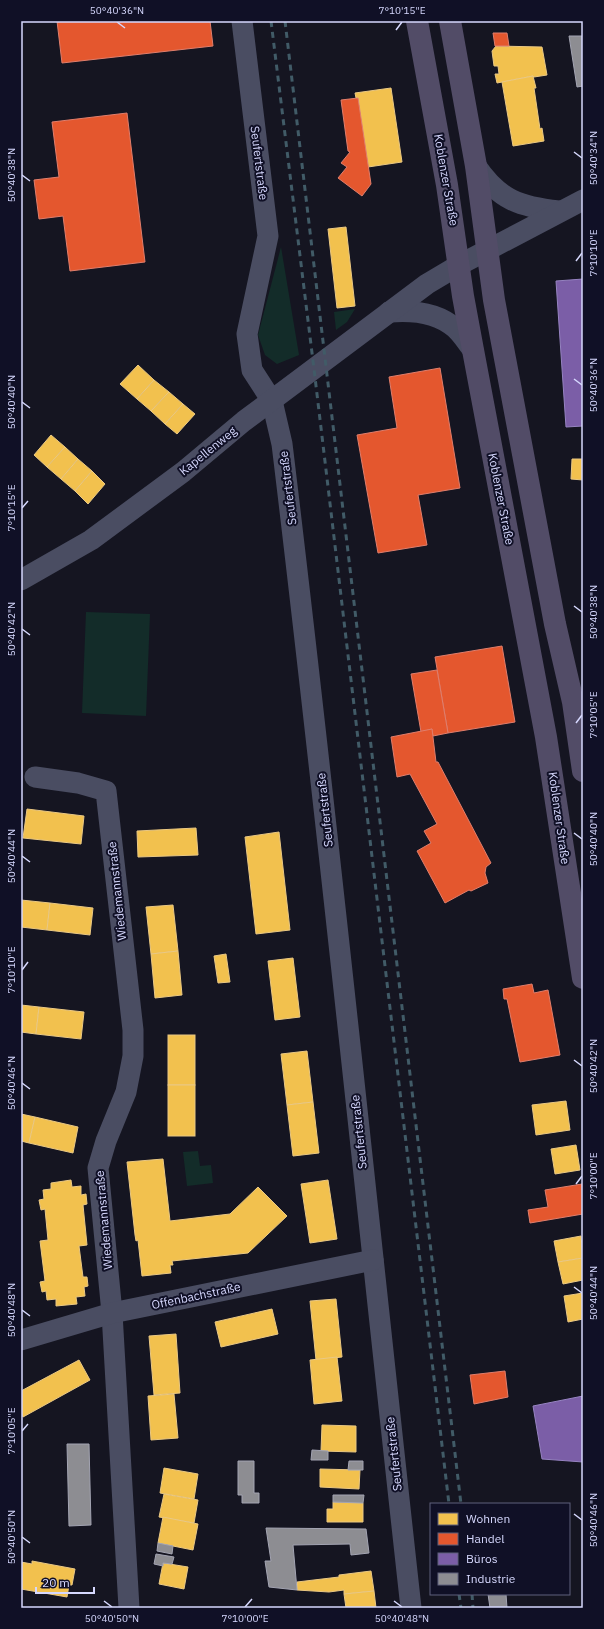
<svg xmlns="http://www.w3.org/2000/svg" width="604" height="1629" viewBox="0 0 604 1629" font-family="'IBM Plex Sans',sans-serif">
<rect width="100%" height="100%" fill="#151521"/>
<g fill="#132c29">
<path d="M281 247 299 355 277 364 265 355 258 335Z"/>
<path d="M355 309 347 322 336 330 334 312Z"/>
<path d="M86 612 150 614 146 716 82 713Z"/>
<path d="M198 1151 200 1166 211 1165 213 1183 187 1186 183 1152Z"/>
</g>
<g fill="#f2c14e" stroke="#eac883">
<path d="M496 46 542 47 547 75 534 77 533 76 497 83 495 74H499L498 66H494L492 51Z"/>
<path d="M533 76 536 88H534L540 129 542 128 544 141 513 146 502 82Z"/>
<path d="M391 88 402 162 368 167 358 98H356L355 93Z"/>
<path d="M346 227 355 306 337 308 328 229Z"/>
<path d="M138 365 154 380 137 399 120 384Z"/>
<path d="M154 380 169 392 151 411 137 399Z"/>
<path d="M169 392 183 404 165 424 151 411Z"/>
<path d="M183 404 195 414 177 434 165 424Z"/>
<path d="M51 435 65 447 47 467 34 455Z"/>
<path d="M65 447 78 459 61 479 47 467Z"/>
<path d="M78 459 92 471 75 491 61 479Z"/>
<path d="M572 459H583V480L571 479Z"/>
<path d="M92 471 105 484 88 504 75 491Z"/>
<path d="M27 809 84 816 81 844 23 838Z"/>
<path d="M196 828 198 855 138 857 137 831Z"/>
<path d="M279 832 290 930 256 934 245 837Z"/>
<path d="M21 900 50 903 47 930 21 927Z"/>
<path d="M50 903 93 908 90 935 47 930Z"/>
<path d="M173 905 178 951 151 954 146 907Z"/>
<path d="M178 951 182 995 155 998 151 954Z"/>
<path d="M226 954 230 982 218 983 214 956Z"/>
<path d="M293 958 300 1017 275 1020 268 961Z"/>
<path d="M21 1005 39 1007 36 1034 21 1032Z"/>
<path d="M39 1007 84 1012 81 1039 36 1034Z"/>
<rect x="168" y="1035" width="27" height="50"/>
<path d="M307 1051 313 1102 287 1105 281 1054Z"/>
<rect x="168" y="1085" width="27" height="51"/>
<path d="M566 1101 570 1130 536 1135 532 1105Z"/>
<path d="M313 1102 319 1153 293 1156 287 1105Z"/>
<path d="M21 1114 35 1117 29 1143 21 1141Z"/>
<path d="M35 1117 78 1127 73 1153 29 1143Z"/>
<path d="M576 1145 580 1170 555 1174 551 1149Z"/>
<path d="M163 1159 170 1221 230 1214 258 1187 287 1216 248 1253 172 1261 173 1265H170L171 1273 142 1276 138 1240 136 1241 135 1235 127 1162Z"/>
<path d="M71 1180 72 1187 81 1186V1195L86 1194 87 1204 83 1205 87 1245 79 1246 83 1277H87L88 1286 84 1287 85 1296 76 1297 77 1304 56 1306V1299L47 1300 46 1291 42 1292 40 1282 45 1281 40 1241 48 1240 45 1209 41 1210 39 1200 44 1199 43 1190 51 1189V1183Z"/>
<path d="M328 1180 337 1239 310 1243 301 1184Z"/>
<path d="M581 1236 583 1258 558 1262 554 1241Z"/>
<path d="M583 1258V1280L563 1284 558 1262Z"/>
<path d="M583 1293V1319L568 1322 564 1296Z"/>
<path d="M336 1299 342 1357 316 1360 310 1301Z"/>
<path d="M272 1309 278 1334 221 1347 215 1322Z"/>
<path d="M176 1334 180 1393 154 1395 149 1336Z"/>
<path d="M337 1357 342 1401 314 1404 310 1360Z"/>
<path d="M79 1360 90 1380 23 1417 21 1413V1391Z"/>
<path d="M174 1394 178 1438 151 1440 148 1396Z"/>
<path d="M322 1425 356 1426V1452L321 1451Z"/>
<path d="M164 1468 198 1474 194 1499 160 1493Z"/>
<path d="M320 1469 360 1470 359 1489 320 1487Z"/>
<path d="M164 1494 198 1500 194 1523 159 1517Z"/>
<path d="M333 1502 363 1503V1522H327V1509H333Z"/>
<path d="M163 1517 198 1524 193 1550 158 1543Z"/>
<path d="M32 1561 75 1569 72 1585H69L67 1597 21 1589V1562L32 1564Z"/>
<path d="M163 1563 188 1567 184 1589 159 1584Z"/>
<path d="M371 1571 374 1591 344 1594V1590L329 1592 297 1590V1582L339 1577V1575Z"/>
<path d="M374 1591 376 1608H346L344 1594Z"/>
</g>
<g fill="#e4572e" stroke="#e07e6c">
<path d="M57 21H210L213 46 62 63Z"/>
<path d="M493 33H507L509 46H495Z"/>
<path d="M358 98 371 184 362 196 338 178 347 167 341 163 350 152 348 151 341 100Z"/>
<path d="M127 113 145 262 70 271 63 216 39 219 34 180 59 177 52 122Z"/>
<path d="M440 368 460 488 418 495 427 545 378 553 357 435 397 428 389 377Z"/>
<path d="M502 646 515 722 448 733 435 657Z"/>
<path d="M437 670 448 733 433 736 432 729 421 732 411 674Z"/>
<path d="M432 729 436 762H438L491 863 486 867 485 873 488 883 471 891 469 890 445 903 417 851 431 843 424 831 437 824 410 774 397 777 391 737Z"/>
<path d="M532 984 534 993 548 990 560 1055 520 1062 507 999H504L503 989Z"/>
<path d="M582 1184 583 1214 530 1223 528 1210 548 1207 545 1190Z"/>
<path d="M505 1371 508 1397 474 1404 470 1375Z"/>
</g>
<g fill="#7b5ea7" stroke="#9683c1">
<path d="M583 279V426L566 427 556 281Z"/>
<path d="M583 1396V1462L542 1459 533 1406Z"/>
</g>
<g fill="#8d8d92" stroke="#a3a4b2">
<path d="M569 36H583V86L577 87Z"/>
<path d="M67 1444H89L91 1525 69 1526Z"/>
<path d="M312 1450 328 1451V1460H311Z"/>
<path d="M238 1461H254V1493H259V1503H242V1495H238Z"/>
<path d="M349 1461H363V1470H348Z"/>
<path d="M333 1495H364L363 1503 333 1502Z"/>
<path d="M266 1528 366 1529 369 1553 351 1555 350 1544 293 1545 297 1590 269 1587 265 1561H271Z"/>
<path d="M158 1543 173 1546 172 1554 157 1551Z"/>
<path d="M156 1554 174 1557 172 1564 163 1563V1566L154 1564Z"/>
<path d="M488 1594H506L507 1608H490Z"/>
</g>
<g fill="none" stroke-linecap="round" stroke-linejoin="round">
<g stroke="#4a4d62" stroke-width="21">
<path d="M242 21 268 236 247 334 252 370 272 401 282 444C329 831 368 1220 411 1608"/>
<path d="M476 166C499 200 520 207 559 211"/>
<path d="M389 312C412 310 437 312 455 328 462 334 467 343 473 350"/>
<path d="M21 580 91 540 183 472 244 421 427 284 459 265 583 200"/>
<path d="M35 777 78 783 106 791 133 1030V1056L126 1092 106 1141 98 1168 112 1313 129 1608"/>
<path d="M21 1340 112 1313 373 1260"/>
</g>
<g stroke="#524c67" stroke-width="22">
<path d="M417 21 447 185 463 296 473 350 546 737 583 978"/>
<path d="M450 21 476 166 494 300 555 624 573 702 583 771"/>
</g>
<g stroke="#415b67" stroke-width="3" stroke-dasharray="6 5" stroke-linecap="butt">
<path d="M271 21 314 369 449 1504"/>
<path d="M285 21 461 1504"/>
<path d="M459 1594 461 1608"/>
<path d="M472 1594 473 1608"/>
</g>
</g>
<path fill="none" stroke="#d6d8fe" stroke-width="1.5" d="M117 22 125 28M396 30 402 22M574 152 582 158M22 175 30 181M576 261 582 253M574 379 582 385M22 402 30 408M22 508 28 501M574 606 582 612M22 629 30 635M576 723 582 715M574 833 582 839M22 856 30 862M22 970 28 962M574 1060 582 1066M22 1083 30 1089M576 1184 582 1176M574 1287 582 1293M22 1310 30 1316M22 1431 28 1424M574 1514 582 1520M22 1537 30 1543M104 1601 112 1607M394 1601 402 1607M245 1607 252 1599"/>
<g text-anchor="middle" stroke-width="4" stroke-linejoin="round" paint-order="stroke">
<g font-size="12" fill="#d6d8fe" stroke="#101026">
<text transform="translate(259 163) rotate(83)" y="4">Seufertstraße</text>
<text transform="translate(446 180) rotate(80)" y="4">Koblenzer Straße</text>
<text transform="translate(208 451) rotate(-39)" y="4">Kapellenweg</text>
<text transform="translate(288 488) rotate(-97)" y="4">Seufertstraße</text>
<text transform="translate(501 499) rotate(79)" y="4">Koblenzer Straße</text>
<text transform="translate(325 810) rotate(-96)" y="4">Seufertstraße</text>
<text transform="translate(559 818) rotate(82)" y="4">Koblenzer Straße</text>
<text transform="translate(117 891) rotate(-96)" y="4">Wiedemannstraße</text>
<text transform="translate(359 1132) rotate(-96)" y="4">Seufertstraße</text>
<text transform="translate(104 1220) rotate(-95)" y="4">Wiedemannstraße</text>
<text transform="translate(196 1296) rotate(-12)" y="4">Offenbachstraße</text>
<text transform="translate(394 1454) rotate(-96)" y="4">Seufertstraße</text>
</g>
</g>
<rect width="604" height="1629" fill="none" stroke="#101026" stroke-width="44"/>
<rect x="430" y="1503" width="140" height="92" fill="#101026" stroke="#5f607c"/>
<rect x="438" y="1513" width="20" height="12" fill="#f2c14e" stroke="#5f607c"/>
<text x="466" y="1523" font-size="12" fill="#d6d8fe">Wohnen</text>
<rect x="438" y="1533" width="20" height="12" fill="#e4572e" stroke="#5f607c"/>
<text x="466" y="1543" font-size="12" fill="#d6d8fe">Handel</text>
<rect x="438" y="1553" width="20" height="12" fill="#7b5ea7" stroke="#5f607c"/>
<text x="466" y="1563" font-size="12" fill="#d6d8fe">Büros</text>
<rect x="438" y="1573" width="20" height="12" fill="#8d8d92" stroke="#5f607c"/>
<text x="466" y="1583" font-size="12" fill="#d6d8fe">Industrie</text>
<path d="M36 1587v6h58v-6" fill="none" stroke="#d6d8fe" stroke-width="2"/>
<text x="42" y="1587" font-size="12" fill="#d6d8fe" stroke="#101026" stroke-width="3" paint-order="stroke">20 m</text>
<rect x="22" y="22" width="560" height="1585" fill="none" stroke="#d6d8fe" stroke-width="1.5"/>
<g font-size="10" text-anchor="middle" fill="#d6d8fe">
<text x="117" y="14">50°40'36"N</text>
<text x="402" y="14">7°10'15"E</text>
<text transform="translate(593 158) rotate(-90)" y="4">50°40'34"N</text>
<text transform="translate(11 175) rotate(-90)" y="4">50°40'38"N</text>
<text transform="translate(593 253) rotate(-90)" y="4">7°10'10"E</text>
<text transform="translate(593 385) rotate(-90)" y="4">50°40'36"N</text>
<text transform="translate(11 402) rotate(-90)" y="4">50°40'40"N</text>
<text transform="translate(11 508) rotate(-90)" y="4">7°10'15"E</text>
<text transform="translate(593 612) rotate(-90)" y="4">50°40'38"N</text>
<text transform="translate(11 629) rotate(-90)" y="4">50°40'42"N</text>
<text transform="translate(593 715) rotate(-90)" y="4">7°10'05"E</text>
<text transform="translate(593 839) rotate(-90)" y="4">50°40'40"N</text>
<text transform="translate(11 856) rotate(-90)" y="4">50°40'44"N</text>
<text transform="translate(11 970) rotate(-90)" y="4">7°10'10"E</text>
<text transform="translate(593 1066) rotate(-90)" y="4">50°40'42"N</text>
<text transform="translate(11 1083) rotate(-90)" y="4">50°40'46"N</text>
<text transform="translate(593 1176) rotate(-90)" y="4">7°10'00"E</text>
<text transform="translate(593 1293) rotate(-90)" y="4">50°40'44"N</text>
<text transform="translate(11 1310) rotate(-90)" y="4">50°40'48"N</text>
<text transform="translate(11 1431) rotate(-90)" y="4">7°10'05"E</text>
<text transform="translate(593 1520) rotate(-90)" y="4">50°40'46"N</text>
<text transform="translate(11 1537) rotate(-90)" y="4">50°40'50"N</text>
<text x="112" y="1622">50°40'50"N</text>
<text x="245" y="1622">7°10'00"E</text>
<text x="402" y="1622">50°40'48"N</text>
</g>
</svg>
